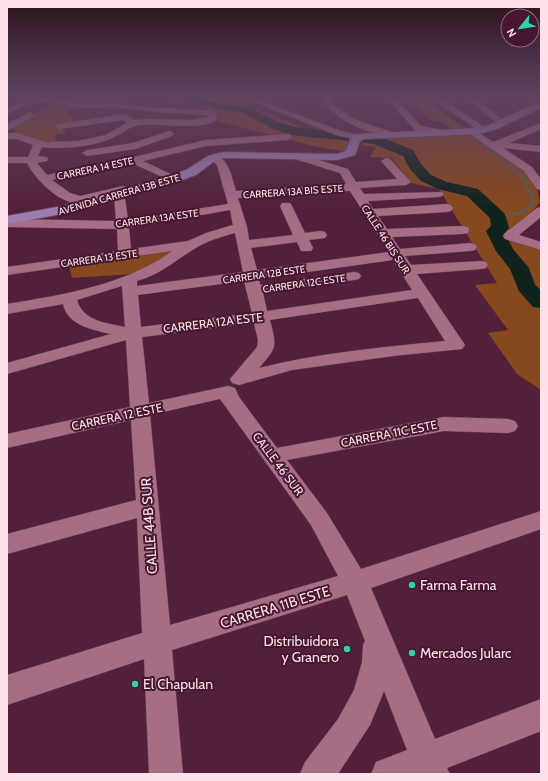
<svg xmlns="http://www.w3.org/2000/svg" width="548" height="781" viewBox="0 0 548 781" font-family="Cabin,sans-serif">
<rect width="100%" height="100%" fill="#522139"/>
<g fill="#86481d">
<path d="M157 98H213L219 101 238 102 309 130 322 129 350 137 347 149 344 151 317 147 217 121 220 118 194 100Z"/>
<path d="M403 98H423L467 130 453 131 442 121H433Z"/>
<path d="M54 103 84 108 66 110 77 124 60 127 66 133 54 135 57 142C41 144 21 139 10 127Z"/>
<path d="M457 134 473 136 499 152 524 170 537 189 540 202 533 211 504 237 541 250V390L517 374 488 333 508 330 475 285 497 283 439 189 411 183 392 158 370 157 376 147 362 145V139L365 138Z"/>
<path d="M181 248 133 274 72 278 69 265Z"/>
</g>
<g fill="none" stroke-linecap="round" stroke-linejoin="round">
<path stroke="#585b5a" stroke-width="2" d="M411 98 409 99 433 112 498 155"/>
<path stroke="#585b5a" stroke-width="2.5" d="M497 154 504 162 524 178 534 203 519 213 498 217"/>
<g fill="#11221c" fill-rule="evenodd">
<path d="M185 98H201L225 104 251 108 281 123 294 127 350 133 354 134 356 137 354 140 350 141 292 135 273 129 244 113 225 110 186 100Z"/>
<path d="M362 135 381 137 413 150 421 164 431 175 447 182 478 189 504 213 506 217 509 228 505 233 513 249 529 268 535 285 541 290V308L533 307 519 291 510 269 496 251 486 231 491 226 490 218 467 196 438 189 421 181 410 169 403 156 374 144 357 142 356 139 357 136Z"/>
</g>
<defs>
<g id="minor">
<path d="M28 98H48L80 104 113 103 156 108 196 109 213 111 218 118C204 133 160 122 140 125 130 126 121 134 112 138 97 146 59 150 42 147L38 156 47 157 48 159 47 161 37 163 47 175 126 158 131 156 134 157 206 140 288 134 293 137 288 140 206 146 143 161 177 177 178 179 173 182 132 163 52 180 70 193 80 196 123 186 127 187 129 189 124 192 128 220 228 204 217 165 209 157 214 154C229 158 232 178 236 191L346 184 340 173 295 159 294 157 295 155 299 154 348 169 356 182 397 179 381 161 386 158 390 159 411 182 406 185 360 188 364 194 442 192 444 194 442 196 438 197 368 201 373 209 447 204 451 205 453 208 451 211 447 212 378 216 387 229 463 226 468 227 469 230 468 233 463 234 392 237 400 249 470 243 475 244 477 247 475 250 470 251 405 256 411 265 481 261 486 262 488 265 486 268 481 269 417 274 465 345 462 349 393 356 292 370 239 385 232 383 230 379 257 347 258 340 254 323 142 337 149 403 228 386 235 388 239 397 277 448 444 417 508 419 515 421 518 426 515 431 508 433 444 431 287 460 327 513 361 569 541 511V529L371 588 435 739 541 699V731L447 768 450 774H371L376 762 407 750 384 691 370 725 338 774H300L305 762 338 719 354 690 362 662 363 645 365 641 347 595 172 650 183 774H149L144 659 7 705V675L142 633 137 518 7 554V534L136 500 131 420 7 448V434L130 407 126 340 7 374V363L111 334C93 330 67 325 63 304L7 314V304C62 295 126 285 172 251L7 275V267L118 251 117 229 7 227V219L116 221 114 195C104 197 92 202 81 203 61 206 35 179 27 163H7V157H28L33 145 17 139H7V133H18L45 142 78 141 105 135 127 123 123 120 60 129 57 128 56 126 57 124 125 114 135 120 147 119 190 120 209 117 207 115 156 112 113 107 80 108 35 100 7 114V109ZM350 191 389 252 257 270 251 248 297 242 301 251H311L313 248 309 240 325 238 327 235 325 232 320 231 305 233 292 206 290 203H282L280 206 293 235 249 240 247 227 238 198ZM230 210 233 225 206 233 188 241 131 249 129 228ZM235 233 243 272 137 286V281C161 274 173 262 194 249 206 241 221 237 235 233ZM393 260 412 290 267 311 263 293 354 280 359 279 361 276 359 273 354 272 260 285 259 279ZM244 281 252 313 141 327 138 295ZM122 286 125 327C106 323 83 321 77 300ZM418 298 445 341C382 347 319 353 259 368 277 347 277 347 270 320ZM220 399 311 525 338 576 170 625 150 415Z"/>
<path d="M203 98H225C220 102 208 102 203 98Z"/>
<path d="M244 98H254L341 131 361 135 363 137 358 140 336 135Z"/>
<path d="M321 98H329C345 119 368 124 392 132L394 134 389 137C361 130 338 122 321 98Z"/>
<path d="M387 98H395L421 126 448 131 450 133 445 136 415 130Z"/>
<path d="M431 98H440L489 130 484 133 481 132Z"/>
<path d="M466 98H474L506 122 505 124H499Z"/>
<path d="M30 112 34 115 33 117 7 131V124Z"/>
<path d="M541 123V129L509 143 541 146V152L503 148 532 167 541 179V190L537 189 524 171 467 132 469 130H475L493 142Z"/>
<path d="M169 131 172 132 174 134 172 136 135 149 87 156 82 153 87 150 133 143Z"/>
<path d="M541 207V217L519 235 541 242V250L505 239 503 236 505 233 537 208Z"/>
</g>
<path id="major" d="M541 101V108L497 129 478 134 364 139 360 141 355 155 337 160 223 158 216 160 196 175 177 182 68 213 7 224V216L62 206 169 176 188 169 208 156 223 152 337 154 346 151 351 137 358 134 478 128 489 125Z"/>
</defs>
<use href="#minor" stroke="#693f55" stroke-width="1"/>
<use href="#major" stroke="#693f55" stroke-width="2"/>
<use href="#minor" fill="#a66d86" fill-rule="evenodd"/>
<use href="#major" fill="#9b7db0" fill-rule="evenodd"/>
</g>
<linearGradient id="sky" x2="0" y2="1"><stop stop-color="#2d121f"/><stop offset="0.47" stop-color="#60435f"/><stop offset="1" stop-color="#60435f" stop-opacity="0"/></linearGradient>
<rect width="548" height="207" fill="url(#sky)"/>
<g fill="#29d5ad" stroke="#47162f" stroke-width="1.5">
<circle cx="412" cy="585" r="4"/>
<circle cx="347" cy="649" r="4"/>
<circle cx="412" cy="653" r="4"/>
<circle cx="135" cy="684" r="4"/>
</g>
<g text-anchor="middle" stroke-width="4" stroke-linejoin="round" paint-order="stroke">
<g font-size="10" fill="#fce1ec" stroke="#47162f">
<text transform="translate(95 168) rotate(-12)" y="4">CARRERA 14 ESTE</text>
<text transform="translate(293 191) rotate(-4)" y="4">CARRERA 13A BIS ESTE</text>
<text transform="translate(119 194) rotate(-16)" y="4">AVENIDA CARRERA 13B ESTE</text>
<text transform="translate(157 218) rotate(-8)" y="4">CARRERA 13A ESTE</text>
<text transform="translate(386 239) rotate(57)" y="4">CALLE 46 BIS SUR</text>
<text transform="translate(99 258) rotate(-8)" y="4">CARRERA 13 ESTE</text>
<text transform="translate(264 274) rotate(-8)" y="4">CARRERA 12B ESTE</text>
<text transform="translate(304 283) rotate(-8)" y="4">CARRERA 12C ESTE</text>
</g>
<g font-size="12" fill="#fce1ec" stroke="#47162f">
<text transform="translate(213 323) rotate(-7)" y="4">CARRERA 12A ESTE</text>
<text transform="translate(117 417) rotate(-12)" y="4">CARRERA 12 ESTE</text>
<text transform="translate(389 434) rotate(-11)" y="4">CARRERA 11C ESTE</text>
<text transform="translate(278 464) rotate(53)" y="4">CALLE 46 SUR</text>
</g>
<g font-size="14" fill="#fce1ec" stroke="#47162f">
<text transform="translate(149 526) rotate(-94)" y="5">CALLE 44B SUR</text>
<text transform="translate(275 607) rotate(-17)" y="5">CARRERA 11B ESTE</text>
</g>
<g font-size="14" fill="#fce1ec" stroke="#47162f" text-anchor="start">
<text x="420" y="590">Farma Farma</text>
<text x="339" y="646" text-anchor="end">Distribuidora<tspan x="339" dy="16">y Granero</tspan></text>
<text x="420" y="658">Mercados Jularc</text>
<text x="143" y="689">El Chapulan</text>
</g>
</g>
<rect width="548" height="781" fill="none" stroke="#fce1ec" stroke-width="16"/>
<g transform="translate(520 28) rotate(240)"><circle r="19" fill="#47162f" stroke="#8f677b"/>
<path d="M0-3L7 15L0 10L-7 15Z" fill="#29d5ad"/>
<text y="-6" font-size="11" font-weight="bold" text-anchor="middle" fill="#fce1ec">N</text>
</g>
</svg>
